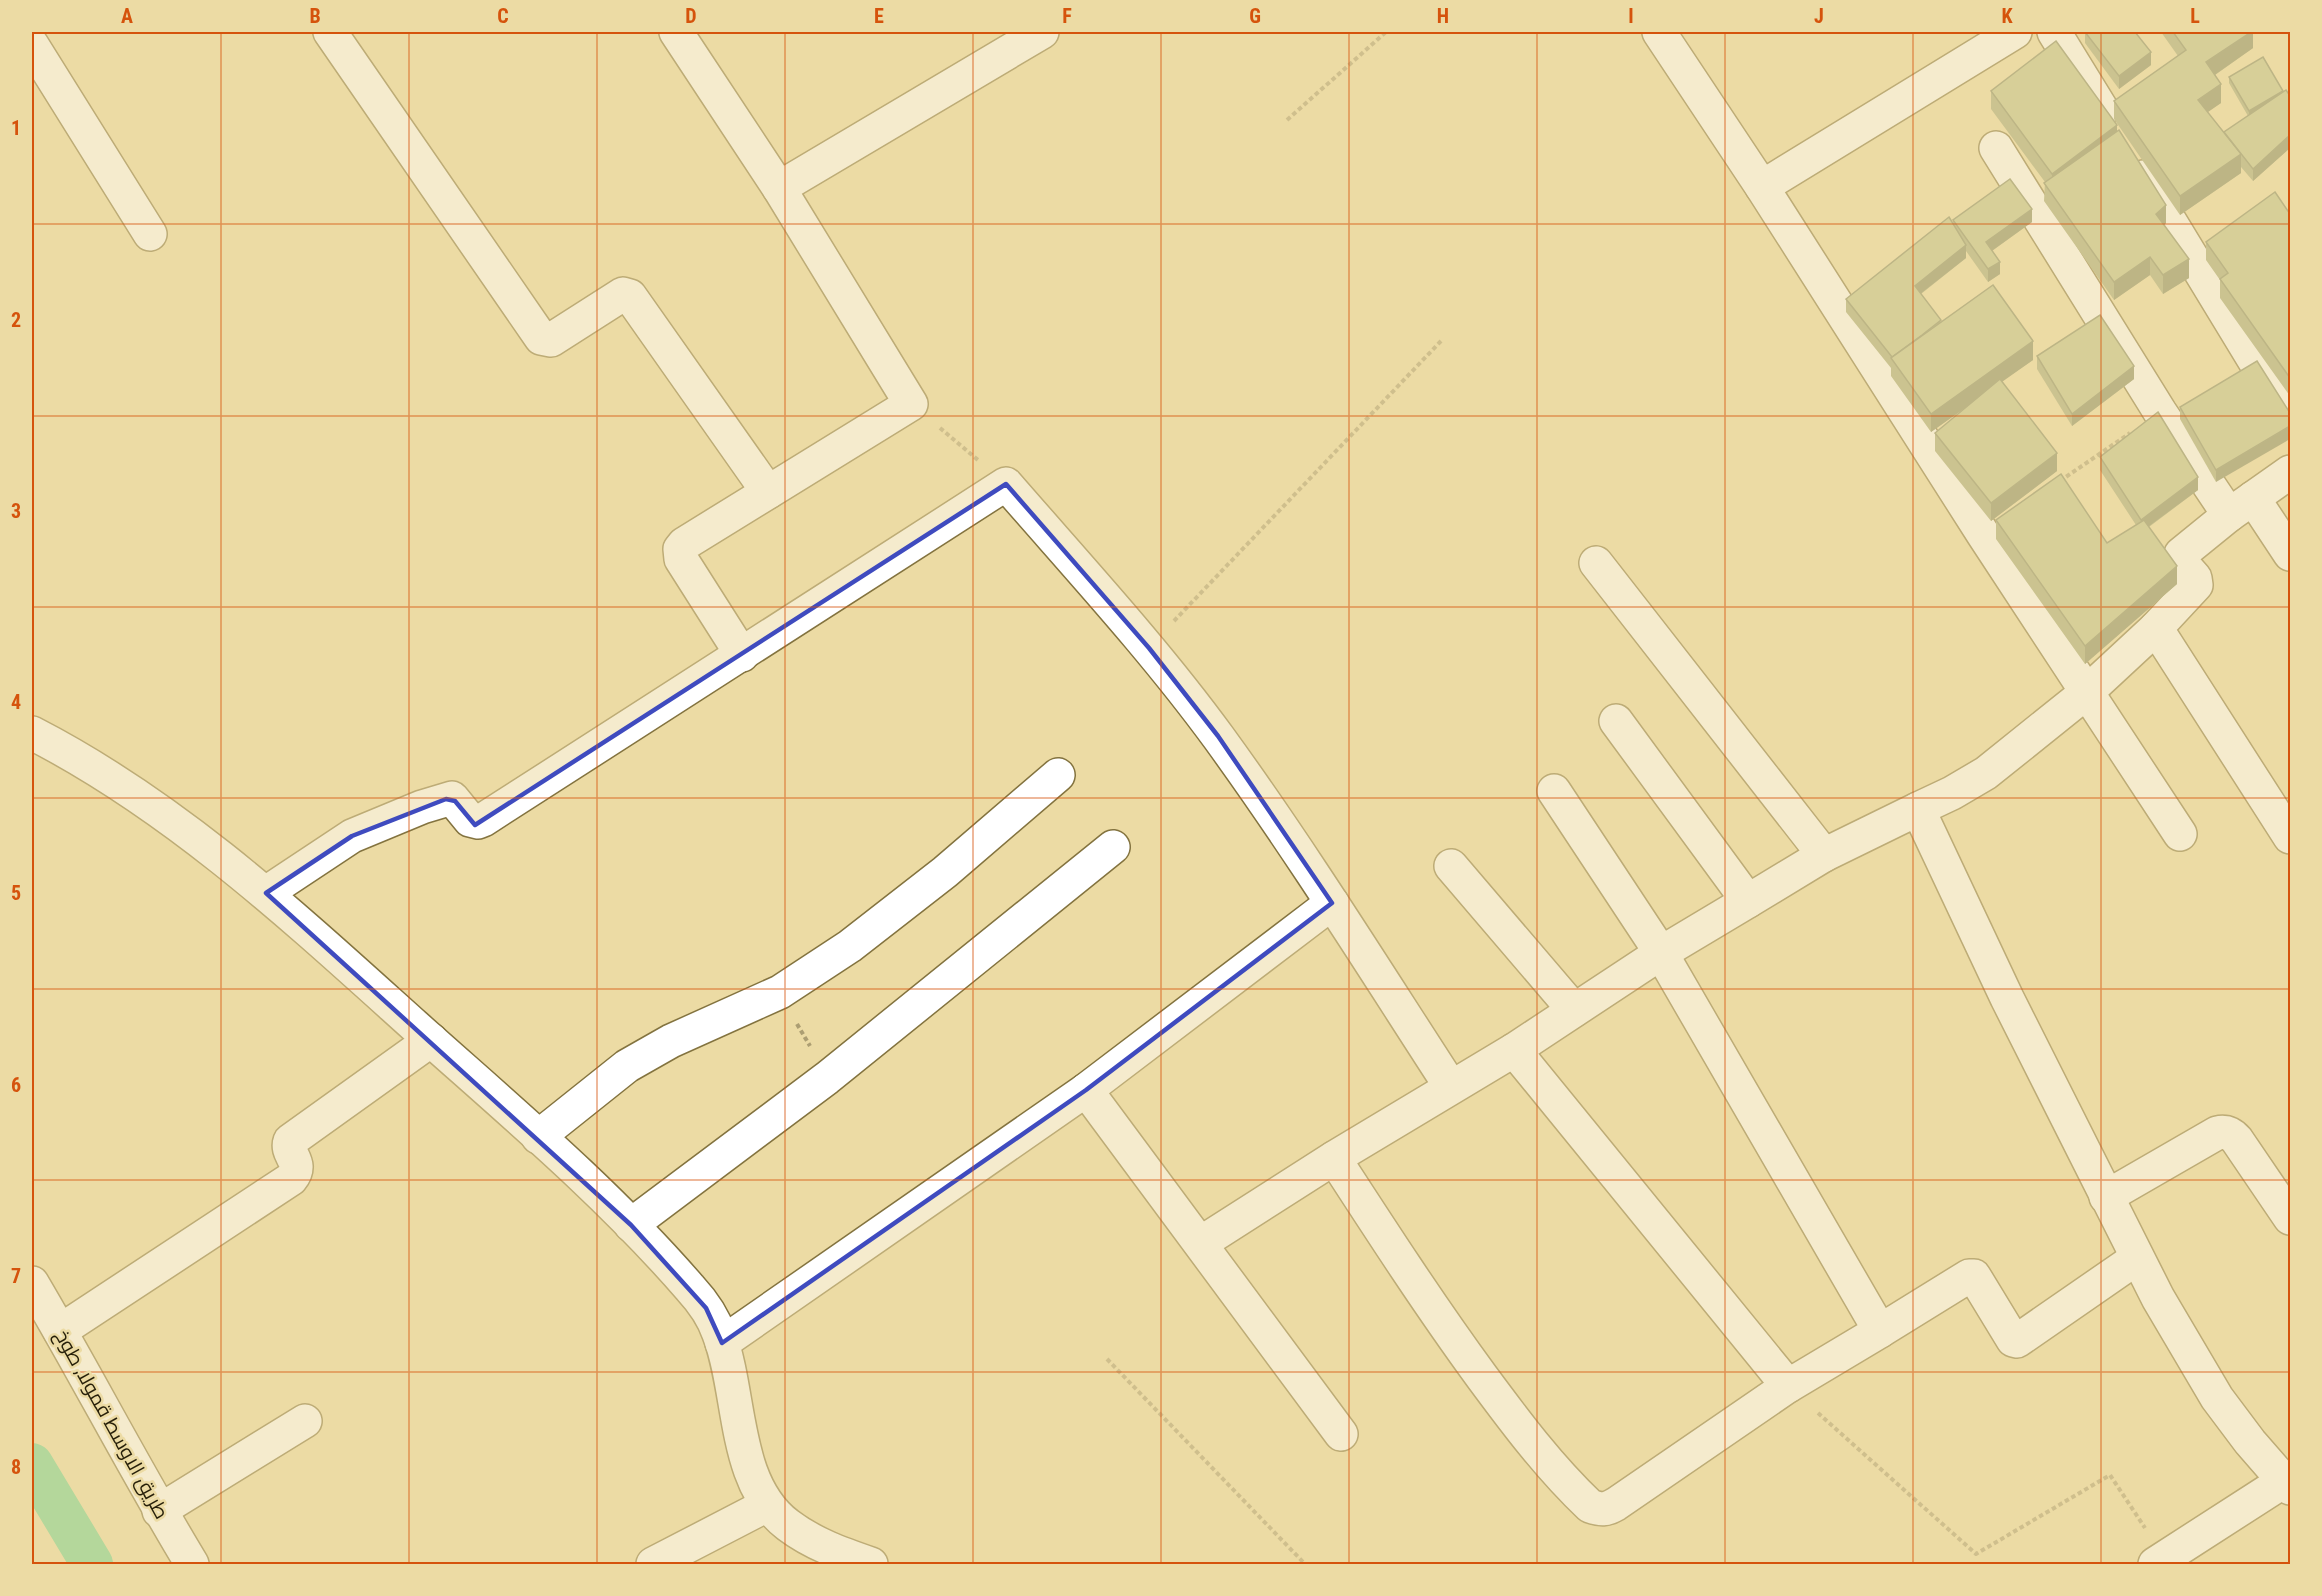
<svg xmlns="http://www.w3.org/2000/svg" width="2322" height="1596" viewBox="0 0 2322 1596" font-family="'Roboto Condensed',Cairo,sans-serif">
<rect width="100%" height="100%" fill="#ecdba4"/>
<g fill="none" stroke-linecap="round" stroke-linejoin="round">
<path stroke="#6fd290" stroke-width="42" d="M32 1464 92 1564"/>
<defs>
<g id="minor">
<path d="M330 32 541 338 551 340 623 294 630 296 768 492"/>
<path d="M676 32 779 188 911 404 684 544 680 549 681 559 742 655"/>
<path d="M1659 32 1762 187 1983 534 2180 834"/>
<path d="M2054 32 2102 110"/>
<path d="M32 45 150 234"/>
<path d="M1996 148 2160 412 2229 515"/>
<path d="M2143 177 2290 419"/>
<path d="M1762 187 2015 32"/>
<path d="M779 188 1042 32"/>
<path d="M2290 472 2229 515 2181 554 2180 561 2195 578 2196 585 2156 628 2290 837"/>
<path d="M2253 498 2290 554"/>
<path d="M1596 563 1824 855"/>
<path d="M1616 721 1748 901"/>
<path d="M32 733C176 807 295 918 415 1026 509 1110 607 1192 690 1288 702 1301 713 1316 719 1334 742 1394 732 1483 788 1525 813 1544 842 1554 871 1564"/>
<path d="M1918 809 1952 793 1986 773 2087 692 2156 628"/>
<path d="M1451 866 1574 1010"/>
<path d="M266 893 352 836 422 807 452 798 470 820 478 822 483 820 1006 484C1078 567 1154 649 1219 738 1301 851 1375 970 1451 1087"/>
<path d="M1332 903 1086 1090 1341 1434"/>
<path d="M1514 1050 1788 1386"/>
<path d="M538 1137 627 1066 671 1041 780 992 850 946 945 872 1058 775"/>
<path d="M1334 1158C1382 1232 1430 1306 1482 1377 1516 1423 1549 1467 1590 1506 1601 1510 1606 1510 1616 1504L1788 1386 1880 1331 1661 953 1554 791"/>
<path d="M2106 1197 2217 1133C2226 1131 2231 1133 2237 1140L2290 1218"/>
<path d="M631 1225 827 1078 1113 847"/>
<path d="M1201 1243 1334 1158 1514 1050 1661 953 1748 901 1824 855 1918 809 2007 998 2158 1298 2217 1398 2250 1442 2290 1488"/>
<path d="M32 1283C87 1376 136 1472 192 1564"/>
<path d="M60 1331 291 1179C305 1162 285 1155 290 1141L431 1040"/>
<path d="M1880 1331 1969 1276H1974L2013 1340 2017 1341 2137 1258"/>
<path d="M722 1343 1086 1090"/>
<path d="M159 1511 305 1421"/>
<path d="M653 1564 767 1505"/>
<path d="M2155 1564 2290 1477"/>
</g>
</defs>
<use href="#minor" stroke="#83733f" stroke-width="36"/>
<g stroke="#ac9e72" stroke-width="4" stroke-dasharray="4.5 3" stroke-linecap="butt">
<path d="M1287 120 1386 32"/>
<path d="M940 428 978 460"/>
<path d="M2060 481 2130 433"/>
<path d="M1174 621 1441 341"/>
<path d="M797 1024 810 1046"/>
<path d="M1107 1359 1305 1564"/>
<path d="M1818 1413 1976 1554 2110 1475 2145 1528"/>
</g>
<use href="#minor" stroke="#fff" stroke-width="33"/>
</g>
<g fill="#a2a778">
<path d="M2085 32H2135L2151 65 2119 89 2085 43Z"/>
<path d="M2161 32H2253V48L2215 75 2221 103 2207 112 2224 132 2248 116 2229 83V77L2283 91 2290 96V148L2253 181 2241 167V173L2180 215 2114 119V101L2178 56Z"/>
<path d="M1991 91 2117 131 2166 223 2164 225 2189 278 2163 294 2150 275 2114 300 2044 201 2045 182 1991 109Z"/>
<path d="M2290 214V396L2220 298V280L2206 260V242Z"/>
<path d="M1953 220 2032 222 1992 251 2000 274 1988 282 1966 251V258L1921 294 1941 322 2033 360 2002 381 2057 471 1991 521 1935 451V433L1973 402 1931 432 1891 376V368L1846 312V299L1953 224Z"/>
<path d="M2037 356 2134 379 2072 426 2037 369Z"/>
<path d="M2257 361 2216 482 2180 419V407Z"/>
<path d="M2100 457 2198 490 2149 527 2177 584 2085 664 1996 539V520L2107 543 2136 525 2100 470Z"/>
</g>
<g fill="#848861">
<path d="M2251 32H2253V48L2206 81V62Z"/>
<path d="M2151 52V65L2119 89V76Z"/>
<path d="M2221 84V103L2198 119V100Z"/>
<path d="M2283 91 2249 118V111Z"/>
<path d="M2117 125V143L2052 192V174Z"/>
<path d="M2290 135V148L2253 181V169Z"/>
<path d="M2241 154V173L2180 215V196Z"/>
<path d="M2166 205V223L2156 232V214Z"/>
<path d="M2032 209V222L1986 255V242Z"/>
<path d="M1966 245V258L1915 298V286Z"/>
<path d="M2150 257V275L2114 300V282Z"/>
<path d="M2189 259V278L2163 294V275Z"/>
<path d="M2000 262V274L1988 282V269Z"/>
<path d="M2033 341V360L1931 432V414Z"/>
<path d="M2134 366V379L2072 426V414Z"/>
<path d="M2290 426V439L2216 482V470Z"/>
<path d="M2057 453V471L1991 521V503Z"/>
<path d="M2198 477V490L2141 532V520Z"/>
<path d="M2177 566V584L2085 664V646Z"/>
</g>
<g fill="#bcc28b" stroke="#848861" stroke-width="1.5">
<path d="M2085 32H2135L2151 52 2119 76Z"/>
<path d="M2173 32H2251L2206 62 2221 84 2198 100 2241 154 2180 196 2114 101 2186 50Z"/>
<path d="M2056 41 2117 125 2052 174 1991 91Z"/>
<path d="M2263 57 2283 91 2249 111 2229 77Z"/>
<path d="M2286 90 2290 96V135L2253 169 2224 132Z"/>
<path d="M2119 130 2166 205 2156 214 2189 259 2163 275 2150 257 2114 282 2044 183Z"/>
<path d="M2010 179 2032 209 1986 242 2000 262 1988 269 1953 220Z"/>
<path d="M2275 192 2290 214V378L2220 279 2228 273 2206 242Z"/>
<path d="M1949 217 1966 245 1915 286 1941 320 1922 335 1892 357 1846 299Z"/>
<path d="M1993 285 2033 341 1931 414 1891 358Z"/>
<path d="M2100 315 2134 366 2072 414 2037 356Z"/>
<path d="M2257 361 2290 413V426L2216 470 2180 407Z"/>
<path d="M2000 379 2057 453 1991 503 1935 433Z"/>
<path d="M2158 412 2198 477 2141 520 2100 457Z"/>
<path d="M2061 474 2107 543 2144 520 2177 566 2085 646 1996 520Z"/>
</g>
<path d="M0 0H2322V1596H0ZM1006 484 1149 648 1218 736 1332 903 1086 1090 722 1343 706 1308 631 1225 266 893 352 836 446 799 455 801 475 825Z" fill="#ecdba4" fill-opacity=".55" fill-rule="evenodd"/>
<path fill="none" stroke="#3f4bbf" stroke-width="4.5" stroke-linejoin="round" d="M1006 484 1149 648 1218 736 1332 903 1086 1090 722 1343 706 1308 631 1225 266 893 352 836 446 799 455 801 475 825Z"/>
<path fill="none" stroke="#d5530c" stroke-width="1.5" stroke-opacity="0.55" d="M221 32V1564M409 32V1564M597 32V1564M785 32V1564M973 32V1564M1161 32V1564M1349 32V1564M1537 32V1564M1725 32V1564M1913 32V1564M2101 32V1564M32 224H2290M32 416H2290M32 607H2290M32 798H2290M32 989H2290M32 1180H2290M32 1372H2290"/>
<g text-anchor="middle" stroke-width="5" stroke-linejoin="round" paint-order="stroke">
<g font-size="20" fill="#261f09" stroke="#ecdba4">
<text transform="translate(112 1424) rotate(61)" y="7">طريق الاوسط قمولا, طوخ</text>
</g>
</g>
<rect width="2322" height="1596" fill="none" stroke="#ecdba4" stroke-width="66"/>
<rect x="33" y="33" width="2256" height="1530" fill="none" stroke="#d5530c" stroke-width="2"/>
<g font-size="20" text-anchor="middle" font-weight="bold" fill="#d5530c">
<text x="127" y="23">A</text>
<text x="315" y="23">B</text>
<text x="503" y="23">C</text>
<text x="691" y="23">D</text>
<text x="879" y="23">E</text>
<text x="1067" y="23">F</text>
<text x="1255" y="23">G</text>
<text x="1443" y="23">H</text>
<text x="1631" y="23">I</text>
<text x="1819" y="23">J</text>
<text x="2007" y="23">K</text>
<text x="2195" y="23">L</text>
<text x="16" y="135">1</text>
<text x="16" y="327">2</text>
<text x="16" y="518">3</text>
<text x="16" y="709">4</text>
<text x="16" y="900">5</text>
<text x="16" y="1092">6</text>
<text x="16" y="1283">7</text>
<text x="16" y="1474">8</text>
</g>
</svg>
